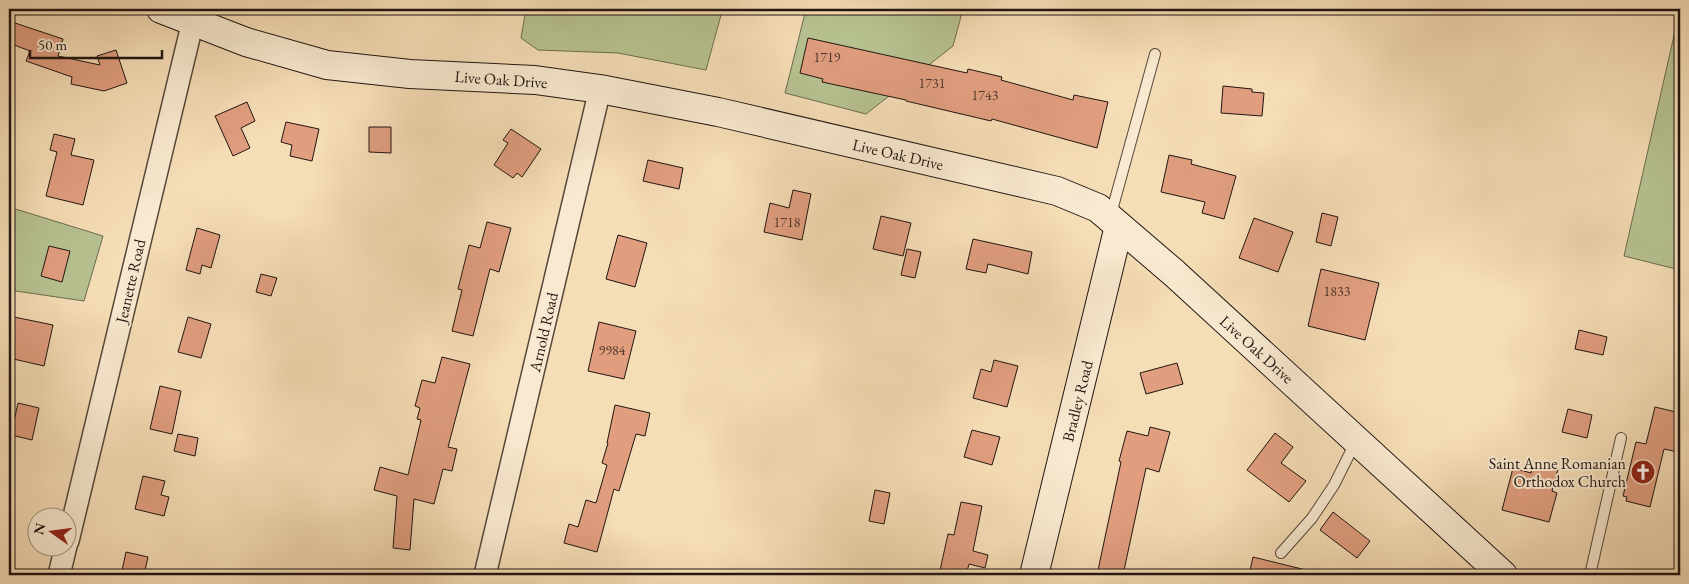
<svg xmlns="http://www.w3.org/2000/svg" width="1689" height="584" viewBox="0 0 1689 584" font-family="'EB Garamond',serif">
<rect width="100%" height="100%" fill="#f5ddb6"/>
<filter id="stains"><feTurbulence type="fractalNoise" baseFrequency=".004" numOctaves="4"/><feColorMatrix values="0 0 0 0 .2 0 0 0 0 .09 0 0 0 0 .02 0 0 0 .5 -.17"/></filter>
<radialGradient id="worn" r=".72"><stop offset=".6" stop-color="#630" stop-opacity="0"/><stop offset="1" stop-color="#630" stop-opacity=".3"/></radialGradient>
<g fill="#b7c291" stroke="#6c6c51">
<path d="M526 9H688L721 15 706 70 618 53 538 50 521 38Z"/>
<path d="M806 9H963L953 46 866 114 785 93Z"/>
<path d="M1680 9V270L1624 256Z"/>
<path d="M9 207 103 236 84 301 9 290Z"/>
</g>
<g fill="#e09e7f" stroke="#201511">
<path d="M9 21 63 39 58 56 100 65 97 56 116 50 127 83 104 91 71 84 72 77 26 61 30 51 9 43Z"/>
<path d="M808 38 967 73 968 69 1002 77 1001 80 1073 100 1074 95 1108 102 1097 148 992 119 991 121 906 101V100L822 82 823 79 800 73Z"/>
<path d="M1223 86 1252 89V92L1264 93 1262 116 1221 113Z"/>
<path d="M247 102 255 121 241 128 250 148 233 156 215 116Z"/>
<path d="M286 122 319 129 312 161 290 156 292 145 281 142Z"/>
<path d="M369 127H391V153L369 152Z"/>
<path d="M511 129 541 149 522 177 517 173 513 178 494 165 508 143 503 140Z"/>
<path d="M54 134 75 139 71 155 94 160 83 205 46 196 57 152 50 150Z"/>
<path d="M1169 155 1192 160 1191 164 1236 176 1224 219 1202 213 1205 202 1161 192Z"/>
<path d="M648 160 683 168 679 189 643 181Z"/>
<path d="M793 190 811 194 802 240 764 232 770 203 789 208Z"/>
<path d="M1322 213 1338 217 1331 246 1316 242Z"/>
<path d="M881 216 911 223 903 256 873 249Z"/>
<path d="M1254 218 1293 232 1278 272 1239 258Z"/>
<path d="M487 222 511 228 499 272 490 269 473 336 452 331 462 290 458 289 469 245 480 248Z"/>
<path d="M197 228 220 235 211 268 202 265 200 274 186 270Z"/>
<path d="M618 235 647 243 635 287 606 279Z"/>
<path d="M973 239 1032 252 1028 274 988 264 986 273 966 269Z"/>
<path d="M49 246 70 251 62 282 41 276Z"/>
<path d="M907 249 921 252 915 278 901 275Z"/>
<path d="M1321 269 1379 283 1365 340 1308 326Z"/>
<path d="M261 274 277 278 271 296 256 292Z"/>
<path d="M14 317 53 325 44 366 9 358V341Z"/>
<path d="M188 317 211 324 201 358 178 352Z"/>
<path d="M599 322 636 331 624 379 588 371Z"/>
<path d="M1579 330 1607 337 1603 355 1575 349Z"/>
<path d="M442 357 470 364 448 447 457 449 452 471 443 469 434 504 414 499 410 550 393 548 397 496 374 490 380 467 408 475 421 420 417 419 420 408 415 406 422 380 435 383Z"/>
<path d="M994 360 1018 366 1007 407 973 398 981 369 991 372Z"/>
<path d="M1177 363 1183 384 1146 394 1140 373Z"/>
<path d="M160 386 181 391 172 434 150 429Z"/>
<path d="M18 403 39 408 32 440 11 435Z"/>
<path d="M615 405 650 413 645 436 636 434 619 491 614 489 597 552 564 543 569 524 578 527 586 500 596 503 607 465 602 463 608 443H607Z"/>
<path d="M1655 407 1680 413V441L1678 452 1664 449 1650 507 1626 501 1627 497 1623 496 1636 442 1646 444Z"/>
<path d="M1568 409 1592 415 1587 438 1562 432Z"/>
<path d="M1150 427 1170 432 1159 472 1146 468 1123 575H1097L1121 462 1119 461 1127 431 1148 436Z"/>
<path d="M972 430 1000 437 992 465 964 457Z"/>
<path d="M1275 433 1293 447 1281 463 1306 481 1289 502 1247 470Z"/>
<path d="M178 434 198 438 195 456 174 451Z"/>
<path d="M1533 462 1558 469 1552 491 1557 493 1549 522 1502 510 1513 468 1531 473Z"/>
<path d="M143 476 165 481 161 495 169 497 164 516 135 509Z"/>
<path d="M875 490 890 493 884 524 869 521Z"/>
<path d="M961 502 982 506 973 551 988 555 985 568 969 564 966 575H939L948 534 954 535Z"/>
<path d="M1333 512 1370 541 1357 558 1320 530Z"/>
<path d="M126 552 148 557 144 575H121Z"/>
<path d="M1253 557 1306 570V575H1249Z"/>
</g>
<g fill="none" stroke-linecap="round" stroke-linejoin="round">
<defs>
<g id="lane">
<path d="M1111 214 1155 54"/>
<path d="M1281 553 1312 518 1334 485 1355 443"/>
<path d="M1590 575 1621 438"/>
</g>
<g id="street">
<path d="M68 541 193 21"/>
<path d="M59 575 66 546"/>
<path d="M485 575 600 89"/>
</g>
<g id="secondary">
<path d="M161 9 246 42 327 65 410 74 535 80 600 89 718 112 1057 191 1098 208 1174 273 1503 575"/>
<path d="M1034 575 1119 226"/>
</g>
</defs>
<use href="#lane" stroke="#55473a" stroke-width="12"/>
<use href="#street" stroke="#55473a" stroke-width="24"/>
<use href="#secondary" stroke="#201511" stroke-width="30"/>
<use href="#lane" stroke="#f8e9d0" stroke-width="10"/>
<use href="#street" stroke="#f8e9d0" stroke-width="21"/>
<use href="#secondary" stroke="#f8e9d0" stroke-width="28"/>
</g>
<defs>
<symbol id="church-disc" viewBox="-11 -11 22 22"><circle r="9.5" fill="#8f2418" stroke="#f8e9d0"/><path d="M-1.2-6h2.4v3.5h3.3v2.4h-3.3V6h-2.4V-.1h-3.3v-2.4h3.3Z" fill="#fff"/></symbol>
</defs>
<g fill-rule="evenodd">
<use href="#church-disc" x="1629" y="458" width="28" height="28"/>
</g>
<g text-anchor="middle" stroke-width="4" stroke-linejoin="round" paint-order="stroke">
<g font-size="14" fill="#50372c">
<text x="827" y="62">1719</text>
<text x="932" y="88">1731</text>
<text x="985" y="100">1743</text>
<text x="787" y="227">1718</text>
<text x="1337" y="296">1833</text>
<text x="612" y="355">9984</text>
</g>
<g font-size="16" fill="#201511" stroke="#f8e9d0">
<text transform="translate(501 79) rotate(4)" y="6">Live Oak Drive</text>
<text transform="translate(898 154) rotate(13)" y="6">Live Oak Drive</text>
<text transform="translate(130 281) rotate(-77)" y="6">Jeanette Road</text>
<text transform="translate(543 332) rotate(-77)" y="6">Arnold Road</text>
<text transform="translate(1257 349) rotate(42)" y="6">Live Oak Drive</text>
<text transform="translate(1077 401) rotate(-76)" y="6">Bradley Road</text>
</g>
<g font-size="16" fill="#201511" stroke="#f8e9d0" text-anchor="end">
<text x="1626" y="469">Saint Anne Romanian<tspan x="1626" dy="18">Orthodox Church</tspan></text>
</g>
</g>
<rect width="1689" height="584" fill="none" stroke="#f5ddb6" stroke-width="30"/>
<rect x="10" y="10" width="1669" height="564" fill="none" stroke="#201511" stroke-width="2.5"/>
<rect x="15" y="15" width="1659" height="554" fill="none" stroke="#201511"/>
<g transform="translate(52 532) rotate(284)"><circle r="24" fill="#f8e9d0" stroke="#a29484"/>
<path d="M0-4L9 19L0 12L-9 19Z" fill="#8f2418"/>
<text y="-8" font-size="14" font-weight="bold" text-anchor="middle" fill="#201511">N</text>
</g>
<path d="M30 50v8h132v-8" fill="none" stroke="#201511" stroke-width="2.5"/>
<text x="38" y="50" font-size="15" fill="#201511" stroke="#f8e9d0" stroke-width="4" paint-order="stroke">50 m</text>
<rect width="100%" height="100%" filter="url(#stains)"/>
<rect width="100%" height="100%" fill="url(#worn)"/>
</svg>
